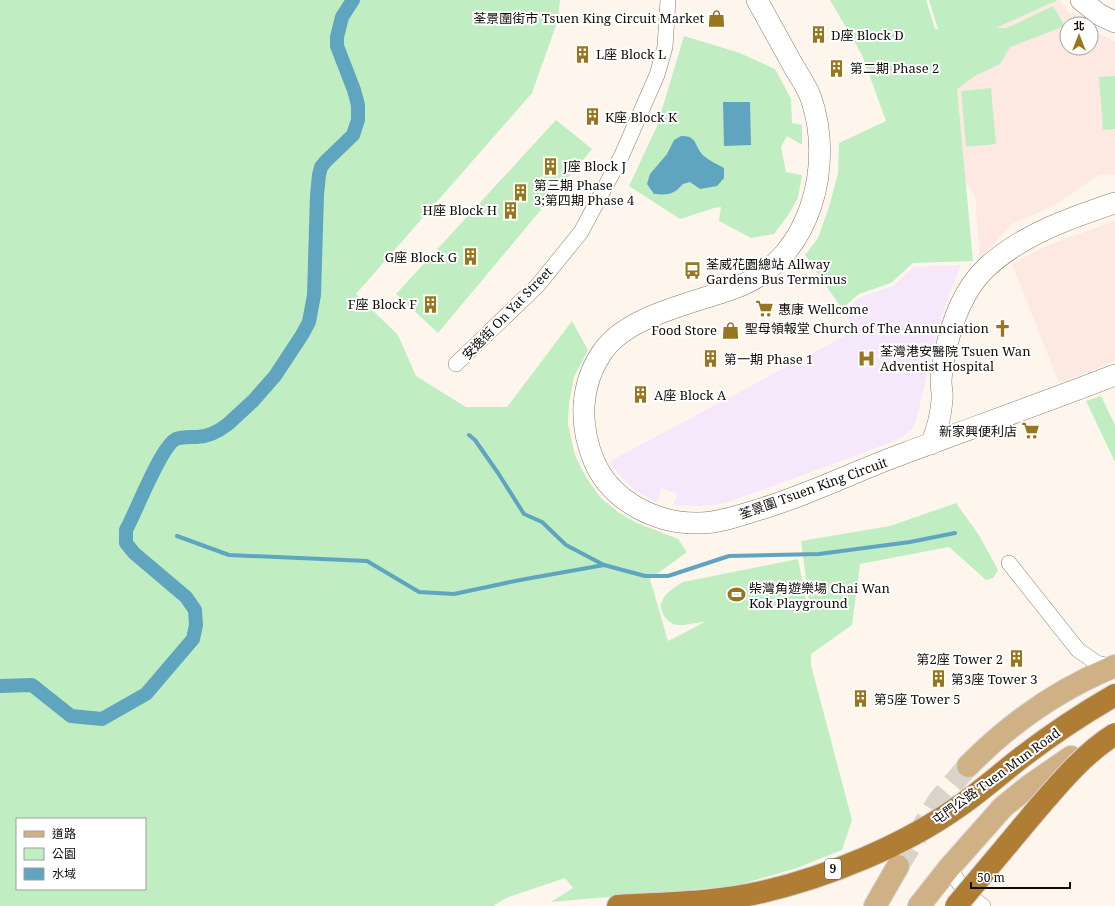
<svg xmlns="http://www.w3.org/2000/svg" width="1115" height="906" viewBox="0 0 1115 906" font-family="'Noto Serif','Noto Sans TC',serif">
<rect width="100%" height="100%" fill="#fef6ed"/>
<g fill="#fde9e2" fill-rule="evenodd">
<path d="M1058 0H1060L1069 13 1088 19 1096 32 1115 41V174L1099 175 1053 206 1012 224 980 259 975 195 941 149 945 50ZM1067 24H1091V48H1067Z"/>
<path d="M1115 221V361L1059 383 1012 264 1036 251 1062 240Z"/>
</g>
<path fill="#f7e7fa" d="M961 265 941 317 916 421 913 428 900 439 814 471 728 502 714 505 699 506 673 505 677 494 661 488 658 501 656 502 645 496 635 490 622 478 612 466 611 461 614 459 854 331 845 313 858 298 893 286 914 267Z"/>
<g fill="#c0eec2" fill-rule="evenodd">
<path d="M0 0H560L558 20 532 93 356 294 398 335 416 376 466 407H507L572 321 588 350 574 377 569 404 568 424 575 455 581 468 590 483 601 498 618 512 637 523 678 539 687 552 650 579 668 641 705 622C696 622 686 626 677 625 671 624 667 620 664 616 654 600 671 589 683 582L798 559 806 600 754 611 809 603 801 541 890 526 956 503 979 535 998 570 993 578 986 580 949 547 860 564 852 625 811 654V665L852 820 842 850 797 868 735 886 551 902 573 888 565 878 506 898 493 906H0ZM17 819H145V889H17Z"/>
<path d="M830 0H926L935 29H938L929 0H1058L996 28H1007L1053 6 1065 26 1010 47 1000 64 975 76 957 89 973 261 913 263 891 283 859 294 842 309 805 255 818 238 829 207 838 173 839 143 886 121 862 55Z"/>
<path d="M684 36 740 53 775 69 791 99 792 123 802 125V145L787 136 781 147 786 172 802 175 798 198 789 214 774 234 751 238 719 221 721 207 714 208 680 219 629 186 657 126Z"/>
<path d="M1115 76V129L1103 130 1099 77Z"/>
<path d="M991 88 996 144 966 147 961 91Z"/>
<path d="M556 120 592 149 438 333 396 294Z"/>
<path d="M1101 396 1115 425V462L1086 401Z"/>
</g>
<g fill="#60a5bf">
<path d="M723 102H750L751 145 724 146Z"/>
<path d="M681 136C698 135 694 147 704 156 710 161 717 164 724 168V178L717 186 700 189 690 182 683 184C673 195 669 195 654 194L647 184 650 174 667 154 674 140Z"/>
</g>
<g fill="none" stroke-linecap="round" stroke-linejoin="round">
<g stroke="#60a5bf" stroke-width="4">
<path d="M469 435 475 440 498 473 524 514 542 522 566 545 604 565 645 576H668L729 556 819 554 910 542 955 533"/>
<path d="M177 536 229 555 367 561 419 592 454 594 520 580 604 565"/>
</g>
<path stroke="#60a5bf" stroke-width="14" d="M0 686 32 685 71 716 102 719 146 694 193 639 196 625 195 610 186 597 134 553 126 543V530C136 512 161 446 176 439 183 436 190 437 197 437 208 437 219 431 228 424L253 401 275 376 302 335 309 322 314 295 317 195 319 175 321 167 326 161 353 135 358 120V105L354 90 337 46V37L342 17 353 0"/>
<path stroke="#dad3ca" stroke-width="22" stroke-dasharray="22 11" stroke-linecap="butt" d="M898 866 939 800 968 766"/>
<defs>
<g id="street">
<path d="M456 364 538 285 581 232 621 157 657 75 665 47 668 0"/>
<path d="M1009 563 1078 650 1097 663 1113 667"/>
<path d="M949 868 966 893 983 906"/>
</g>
<g id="secondary">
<path d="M757 0C769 22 782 45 794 67 800 77 807 87 811 98 834 165 811 256 742 285 699 303 627 313 601 354 580 386 579 425 594 461 611 501 656 524 699 523 716 523 735 517 751 512 804 497 853 472 905 453 975 427 1045 402 1115 375"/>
<path d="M1081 0 1100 15 1115 22"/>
<path d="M931 444C937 430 941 415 942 400 943 394 941 388 941 382 941 374 943 366 944 358 950 327 962 291 986 268 1021 235 1070 218 1115 203"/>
</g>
<g id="primary">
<path d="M968 766C1010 723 1059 689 1115 666"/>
<path d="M875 906 898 866"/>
<path d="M919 906 949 868 1003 807 1029 786 1071 757"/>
</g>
<g id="highway">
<path d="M1008 844 1033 814"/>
<path d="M618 906C665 903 715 903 762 892 827 877 903 846 958 807 980 792 1000 774 1022 757 1052 734 1082 714 1115 695"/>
</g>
</defs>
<use href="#street" stroke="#877c6d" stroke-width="16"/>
<use href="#secondary" stroke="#877c6d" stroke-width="22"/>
<use href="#primary" stroke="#d4d3d2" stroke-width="24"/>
<use href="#highway" stroke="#d4d3d2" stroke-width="24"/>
<use href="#street" stroke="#fff" stroke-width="15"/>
<use href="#secondary" stroke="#fff" stroke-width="21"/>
<use href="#primary" stroke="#d0b186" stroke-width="22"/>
<use href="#highway" stroke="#b07d35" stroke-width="22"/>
<defs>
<g id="highway-bridge">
<path d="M1033 814C1058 785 1083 754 1115 734"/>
<path d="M956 906 1008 844"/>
</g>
</defs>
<use href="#highway-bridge" stroke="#d4d3d2" stroke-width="24" stroke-linecap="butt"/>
<use href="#highway-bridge" stroke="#b07d35" stroke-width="22"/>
</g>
<defs>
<symbol id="shop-bare" viewBox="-9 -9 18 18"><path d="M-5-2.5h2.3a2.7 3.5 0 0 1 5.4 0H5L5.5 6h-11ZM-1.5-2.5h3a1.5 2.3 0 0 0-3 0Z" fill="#9a7520" stroke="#fff" stroke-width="2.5" paint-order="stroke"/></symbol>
<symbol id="building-bare" viewBox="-9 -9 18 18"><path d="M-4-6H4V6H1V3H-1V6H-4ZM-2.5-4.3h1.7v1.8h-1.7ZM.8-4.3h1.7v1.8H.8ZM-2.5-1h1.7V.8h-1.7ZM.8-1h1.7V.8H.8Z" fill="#9a7520" stroke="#fff" stroke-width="2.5" paint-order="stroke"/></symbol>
<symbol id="bus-bare" viewBox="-9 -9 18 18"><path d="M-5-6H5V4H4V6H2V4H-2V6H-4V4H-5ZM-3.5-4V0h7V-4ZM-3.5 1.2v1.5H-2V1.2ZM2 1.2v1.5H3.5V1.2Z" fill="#9a7520" stroke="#fff" stroke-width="2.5" paint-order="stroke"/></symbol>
<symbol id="supermarket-bare" viewBox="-9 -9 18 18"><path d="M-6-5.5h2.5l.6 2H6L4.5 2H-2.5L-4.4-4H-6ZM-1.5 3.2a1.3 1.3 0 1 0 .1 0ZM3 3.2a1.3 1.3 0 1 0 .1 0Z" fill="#9a7520" stroke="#fff" stroke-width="2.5" paint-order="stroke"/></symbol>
<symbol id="church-bare" viewBox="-9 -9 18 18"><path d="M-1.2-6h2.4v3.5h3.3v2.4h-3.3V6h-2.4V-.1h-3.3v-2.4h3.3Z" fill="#9a7520" stroke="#fff" stroke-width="2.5" paint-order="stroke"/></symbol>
<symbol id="hospital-bare" viewBox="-9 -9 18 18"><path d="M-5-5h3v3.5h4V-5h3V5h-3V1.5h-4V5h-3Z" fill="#9a7520" stroke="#fff" stroke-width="2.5" paint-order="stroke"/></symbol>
<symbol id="stadium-bare" viewBox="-9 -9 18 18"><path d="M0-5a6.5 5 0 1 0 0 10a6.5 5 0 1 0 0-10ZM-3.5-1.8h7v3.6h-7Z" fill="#9a7520" stroke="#fff" stroke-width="2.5" paint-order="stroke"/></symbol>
</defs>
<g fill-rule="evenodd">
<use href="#shop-bare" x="704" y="6" width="25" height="25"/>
<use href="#building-bare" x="806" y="22" width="25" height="25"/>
<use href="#building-bare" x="570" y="42" width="25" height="25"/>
<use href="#building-bare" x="824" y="56" width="25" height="25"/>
<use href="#building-bare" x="580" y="104" width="25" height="25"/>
<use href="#building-bare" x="538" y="154" width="25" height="25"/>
<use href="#building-bare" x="508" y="180" width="25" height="25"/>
<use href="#building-bare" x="498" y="198" width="25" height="25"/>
<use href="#building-bare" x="458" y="244" width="25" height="25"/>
<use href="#bus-bare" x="680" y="258" width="25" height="25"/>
<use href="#building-bare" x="418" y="292" width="25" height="25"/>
<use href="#supermarket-bare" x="752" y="296" width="25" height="25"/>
<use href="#church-bare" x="990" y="316" width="25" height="25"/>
<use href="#shop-bare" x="718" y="318" width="25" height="25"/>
<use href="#hospital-bare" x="854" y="346" width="25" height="25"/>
<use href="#building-bare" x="698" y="346" width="25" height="25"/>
<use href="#building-bare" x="628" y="382" width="25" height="25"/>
<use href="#supermarket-bare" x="1018" y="418" width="25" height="25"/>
<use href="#stadium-bare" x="724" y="582" width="25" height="25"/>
<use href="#building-bare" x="1004" y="646" width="25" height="25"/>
<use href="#building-bare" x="926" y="666" width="25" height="25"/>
<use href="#building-bare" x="848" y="686" width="25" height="25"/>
</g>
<g text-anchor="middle" stroke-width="4" stroke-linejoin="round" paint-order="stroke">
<rect fill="#fff" stroke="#585551" stroke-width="1" x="825" y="859" width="16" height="20" rx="3"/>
<g font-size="12" font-weight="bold" fill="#100c07">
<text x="833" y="873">9</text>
</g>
<g font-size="13" fill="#100c07" stroke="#fff" text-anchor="start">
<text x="704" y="23" text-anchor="end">荃景圍街市 Tsuen King Circuit Market</text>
<text x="831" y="40">D座 Block D</text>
<text x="596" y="59">L座 Block L</text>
<text x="850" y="73">第二期 Phase 2</text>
<text x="605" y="122">K座 Block K</text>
<text x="563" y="171">J座 Block J</text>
<text x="534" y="190">第三期 Phase<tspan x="534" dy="15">3;第四期 Phase 4</tspan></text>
<text x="497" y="215" text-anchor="end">H座 Block H</text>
<text x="457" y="262" text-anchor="end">G座 Block G</text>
<text x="706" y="269">荃威花園總站 Allway<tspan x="706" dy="15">Gardens Bus Terminus</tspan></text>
<text x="417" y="309" text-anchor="end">F座 Block F</text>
<text x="778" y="314">惠康 Wellcome</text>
<text x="989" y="333" text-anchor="end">聖母領報堂 Church of The Annunciation</text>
<text x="717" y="335" text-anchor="end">Food Store</text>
<text x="880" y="356">荃灣港安醫院 Tsuen Wan<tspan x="880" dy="15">Adventist Hospital</tspan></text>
<text x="724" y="364">第一期 Phase 1</text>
<text x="654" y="400">A座 Block A</text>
<text x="1017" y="436" text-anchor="end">新家興便利店</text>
<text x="749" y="593">柴灣角遊樂場 Chai Wan<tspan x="749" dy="15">Kok Playground</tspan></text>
<text x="1003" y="664" text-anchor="end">第2座 Tower 2</text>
<text x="951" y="684">第3座 Tower 3</text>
<text x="874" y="704">第5座 Tower 5</text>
</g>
<g font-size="13" fill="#100c07" stroke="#fff">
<text transform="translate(507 313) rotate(-46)" y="5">安逸街 On Yat Street</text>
<text transform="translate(813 488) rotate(-20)" y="5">荃景圍 Tsuen King Circuit</text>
<text transform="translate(996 776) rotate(-36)" y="5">屯門公路 Tuen Mun Road</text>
</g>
</g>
<rect x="16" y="818" width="130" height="72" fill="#ffffff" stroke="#9f9e9c"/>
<rect x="24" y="831" width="20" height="6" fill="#d0b186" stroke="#9f9e9c"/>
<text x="52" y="838" font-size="12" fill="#100c07">道路</text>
<rect x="24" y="848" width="20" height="12" fill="#c0eec2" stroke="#9f9e9c"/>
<text x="52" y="858" font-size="12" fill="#100c07">公園</text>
<rect x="24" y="868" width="20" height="12" fill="#60a5bf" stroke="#9f9e9c"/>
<text x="52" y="878" font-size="12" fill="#100c07">水域</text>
<g transform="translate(1079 36)"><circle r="19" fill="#ffffff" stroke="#9f9e9c"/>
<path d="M0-3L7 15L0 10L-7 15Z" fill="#9a7520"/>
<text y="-6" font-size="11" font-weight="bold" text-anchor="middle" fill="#100c07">北</text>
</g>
<path d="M971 882v6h99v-6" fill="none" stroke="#100c07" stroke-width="2"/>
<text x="977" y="882" font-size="12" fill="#100c07" stroke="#ffffff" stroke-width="3" paint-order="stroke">50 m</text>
</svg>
